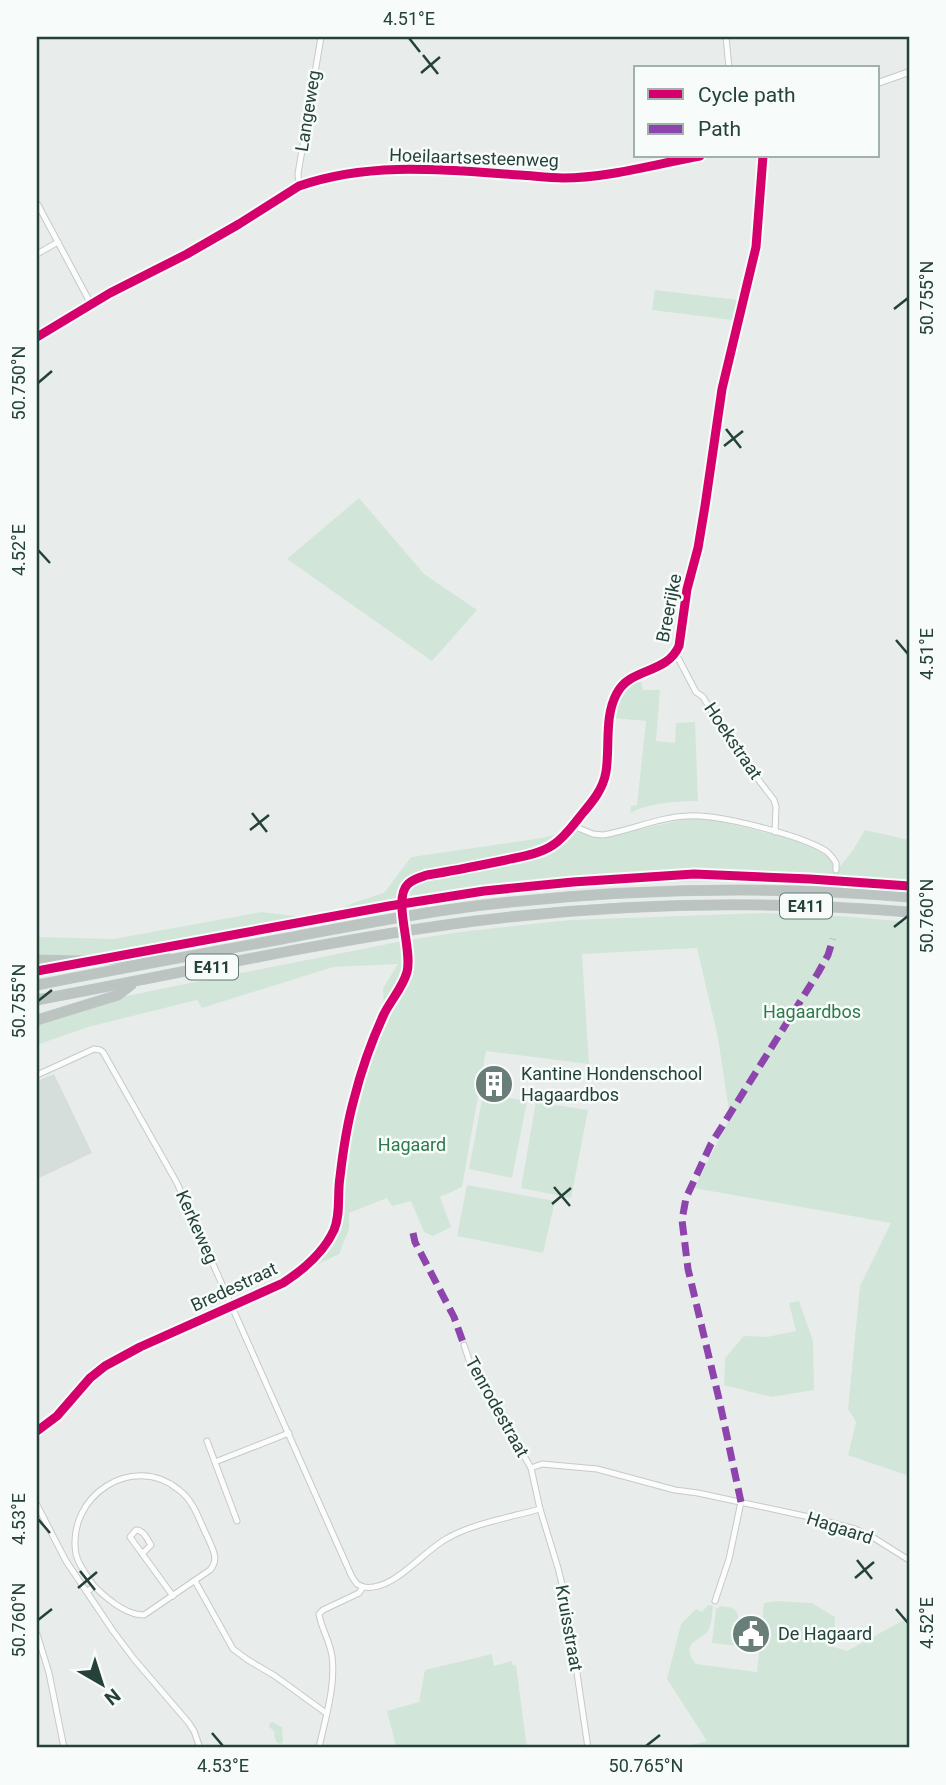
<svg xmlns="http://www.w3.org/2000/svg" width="946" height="1785" viewBox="0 0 946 1785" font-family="Roboto,sans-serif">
<rect width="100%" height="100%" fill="#e8edeb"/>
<path fill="#d6dedb" d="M54 1074 92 1153 37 1179V1081Z"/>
<g fill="#d1e6d8">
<path d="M655 290 738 300 733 320 652 310Z"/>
<path d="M359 498 424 574 477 610 432 661 287 559Z"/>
<path d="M640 678 643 690H660L656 741 675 743 676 723 695 722 698 801C675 802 651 802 630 813L631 806 637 805 646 721 612 718C615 699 621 686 640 678Z"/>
<path d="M694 817 710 819 796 840 828 856 834 866 838 869 853 850 865 830 909 840V889C852 886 796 881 739 881 626 881 515 892 404 907L407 893 415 882 431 877 544 856 561 845 575 831 589 835 606 837Z"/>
<path d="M563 833 547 846 530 852 422 875 405 882 399 897 398 907C308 926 214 948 123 957 95 960 65 957 37 957V937L114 939 261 912 319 919 356 902 384 893 411 857 542 838Z"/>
<path d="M763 913 840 916 909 922V1476L848 1455 856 1422 848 1409 860 1286 891 1223 694 1188 730 1118 718 1038 697 948 582 954 589 1064 486 1051 462 1187 440 1197 451 1227 433 1236 424 1232 411 1201 392 1206 387 1198 349 1213V1229L339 1254 312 1267V1262L337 1230 341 1180 357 1098 378 1034 409 972 411 962 409 940 467 931 570 920Z"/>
<path d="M403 941C412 970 397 988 384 1012L383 988 398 964 333 967 202 1008 197 1000 88 1027 37 1045V1024L118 998 165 988Z"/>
<path d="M37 963 90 964 91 967 37 978Z"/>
<path d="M483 1094 527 1101 512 1178 469 1169Z"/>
<path d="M536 1102 588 1110 571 1198 521 1188Z"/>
<path d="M467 1185 555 1201 543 1253 457 1236Z"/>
<path d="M799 1301 813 1341 814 1390 771 1397 724 1385 725 1358 744 1336 767 1337 796 1331 789 1303Z"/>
<path d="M776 1601 812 1603 835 1617 834 1647 847 1651 904 1620 909 1613V1747L908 1748H679L707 1741 667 1679 681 1624 696 1609 702 1612 708 1605 713 1606C712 1613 712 1623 709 1629 705 1640 677 1641 696 1664L757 1672 764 1603Z"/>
<path d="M721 1606C730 1607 738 1608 738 1618L741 1619 738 1646 712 1643 716 1609Z"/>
<path d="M492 1654 494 1666 512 1661 513 1666 516 1665 527 1748H394L395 1742 387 1711 419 1702 425 1670Z"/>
<path d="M273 1722 282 1727 283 1741 281 1744 276 1742 274 1735 275 1732 269 1727 270 1723Z"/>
</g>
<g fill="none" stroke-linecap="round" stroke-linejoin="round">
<path stroke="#c1cbc8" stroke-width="5" stroke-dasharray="5 2.5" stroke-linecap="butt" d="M401 905 407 940"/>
<defs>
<g id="minor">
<path d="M726 37 729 68"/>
<path d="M299 186 298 174 321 37"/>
<path d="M38 205 91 304"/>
<path d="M37 254 58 242"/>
<path d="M676 654 696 692 703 697 732 745 774 800 776 807 775 832"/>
<path d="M573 826 593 834 603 835C632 830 659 817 688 816 718 814 800 835 826 851 830 854 833 858 836 863V870"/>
<path d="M401 905C403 893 404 887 414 879L540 852C565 840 601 800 606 771 609 747 604 715 617 692 631 667 666 675 679 646L687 589 698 548 705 506 722 389 756 247 763 156"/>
<path d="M37 1075 94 1049 100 1050 103 1052 177 1183 352 1577 357 1584 363 1587"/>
<path d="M37 1431C45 1425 54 1419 61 1411 76 1396 87 1377 105 1366 141 1344 182 1328 221 1311 263 1293 314 1276 334 1230 341 1213 337 1194 340 1177 344 1144 350 1110 361 1078 367 1058 374 1038 382 1019 397 985 412 981 407 940"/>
<path d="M207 1441 237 1521"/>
<path d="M215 1462 289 1433"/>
<path d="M531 1468 542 1464 597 1469 675 1490 698 1493 814 1518 855 1529 874 1538 909 1560"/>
<path d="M37 1505 66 1561 113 1631 134 1659 188 1722 194 1731 200 1748"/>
<path d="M540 1509 558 1568 567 1605 588 1748"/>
<path d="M142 1554 151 1545C147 1539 144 1530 136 1530L130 1537 173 1596"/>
<path d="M195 1581 233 1649 248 1660 275 1676 326 1713"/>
<path d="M87 1592 94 1586C107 1599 126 1615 144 1615L210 1570C220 1559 212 1548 207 1536 199 1520 194 1501 179 1490 133 1452 66 1496 76 1554 78 1565 88 1577 94 1586"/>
<path d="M715 1601 729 1559 741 1502"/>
<path d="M37 1634 49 1673 64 1748"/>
<path d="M319 1748C325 1719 336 1686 332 1656 330 1641 321 1628 319 1614L323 1610 359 1593 363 1587C393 1592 421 1553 446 1539 471 1524 511 1517 540 1509L531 1468 469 1360 464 1345"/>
</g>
<g id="tertiary">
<path d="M878 83 909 72"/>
<path d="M37 337 110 293 187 254 239 224 299 186C370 161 447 170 520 175 535 176 549 178 563 178 607 178 656 164 700 156"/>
</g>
<g id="motorway">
<path d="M37 960 89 961 165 955"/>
<path d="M37 985C118 969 200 954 282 939 346 927 410 914 475 906 619 889 764 885 909 897"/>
<path d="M37 1000C182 973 328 940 475 921 619 903 765 900 909 912"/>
<path d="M37 1020 118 995 131 985"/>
</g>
</defs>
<use href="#minor" stroke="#c5cac8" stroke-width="7"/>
<use href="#tertiary" stroke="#c5cac8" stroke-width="8"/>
<use href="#motorway" stroke="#c3ccc9" stroke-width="11"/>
<use href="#minor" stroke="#fcfcfc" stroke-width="5"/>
<use href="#tertiary" stroke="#fcfcfc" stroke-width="6"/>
<use href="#motorway" stroke="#bcc4c2" stroke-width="10"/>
<g stroke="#8e44ad" stroke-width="7" stroke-dasharray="14 7" stroke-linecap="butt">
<path d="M413 1233 415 1242 454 1317 464 1345"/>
<path d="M741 1502 719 1399 688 1269 682 1220 686 1198 711 1144 818 973 828 955 833 939"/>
</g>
<defs>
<g id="cycleway">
<path d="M37 337 110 293 187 254 239 224 299 186C370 161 447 170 520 175 535 176 549 178 563 178 607 178 656 164 700 156"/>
<path d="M37 971 389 906 484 891 573 882 694 874 810 879 909 886"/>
<path d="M37 1431 57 1416 90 1378 105 1366 140 1347 283 1283C303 1270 324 1252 334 1230 341 1214 337 1195 340 1177 343 1151 347 1124 354 1099 361 1071 372 1040 384 1014 391 1000 403 987 407 972 413 949 392 899 408 884 413 879 421 877 427 875 452 871 477 866 501 861 518 857 538 855 553 845 565 837 573 825 582 814 593 801 603 789 606 772 610 747 604 716 617 693 631 667 666 675 679 646L687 589 698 548 705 506 722 389 756 247 763 156"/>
</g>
</defs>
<use href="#cycleway" stroke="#f7fbf9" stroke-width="13"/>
<use href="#cycleway" stroke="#d6006c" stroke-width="9"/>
</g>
<path fill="none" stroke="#24423a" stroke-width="2.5" d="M409 38 420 52M423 55 438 74M421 73 440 57M894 309 908 298M38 383 52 371M726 429 741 448M724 446 743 431M38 550 50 563M896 640 908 654M252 813 267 832M250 830 269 815M894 927 908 916M38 1001 52 990M554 1187 570 1206M552 1204 571 1188M38 1519 50 1533M857 1560 872 1579M80 1571 95 1590M855 1578 874 1562M78 1588 97 1572M896 1609 908 1623M38 1620 52 1609M212 1733 223 1746M646 1746 660 1735"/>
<defs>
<symbol id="building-disc" viewBox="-11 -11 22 22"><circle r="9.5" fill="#697e78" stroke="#f7fbf9"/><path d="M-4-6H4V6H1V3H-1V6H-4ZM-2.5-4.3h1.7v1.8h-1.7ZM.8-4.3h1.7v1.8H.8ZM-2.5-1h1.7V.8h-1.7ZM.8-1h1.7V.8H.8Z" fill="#fff"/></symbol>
<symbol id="civic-disc" viewBox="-11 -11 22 22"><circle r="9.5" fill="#697e78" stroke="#f7fbf9"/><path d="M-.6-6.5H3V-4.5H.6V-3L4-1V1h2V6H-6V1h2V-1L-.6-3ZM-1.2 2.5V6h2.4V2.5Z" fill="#fff"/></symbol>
</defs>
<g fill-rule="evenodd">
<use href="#building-disc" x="472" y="1062" width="44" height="44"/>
<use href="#civic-disc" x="729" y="1612" width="44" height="44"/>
</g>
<g text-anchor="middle" stroke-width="5" stroke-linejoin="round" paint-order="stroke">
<g fill="#f7fbf9" stroke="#637a73" stroke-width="2">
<rect x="780" y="893.5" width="52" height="25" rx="5"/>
<rect x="186" y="954.5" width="52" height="25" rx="5"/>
</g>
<g font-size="16" font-weight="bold" fill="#24423a">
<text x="806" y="912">E411</text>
<text x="212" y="973">E411</text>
</g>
<g font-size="18" fill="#24423a" stroke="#f7fbf9">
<text transform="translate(308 111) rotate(-81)" y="6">Langeweg</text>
<text transform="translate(474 158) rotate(2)" y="6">Hoeilaartsesteenweg</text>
<text transform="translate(669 608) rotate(-79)" y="6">Breerijke</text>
<text transform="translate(733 741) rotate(56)" y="6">Hoekstraat</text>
<text transform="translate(197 1227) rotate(66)" y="6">Kerkeweg</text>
<text transform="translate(234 1287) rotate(-25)" y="6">Bredestraat</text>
<text transform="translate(497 1407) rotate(61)" y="6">Tenrodestraat</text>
<text transform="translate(840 1528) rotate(18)" y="6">Hagaard</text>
<text transform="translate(569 1628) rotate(80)" y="6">Kruisstraat</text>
</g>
<g font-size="18" fill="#2d7a4b" stroke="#f7fbf9">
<text x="812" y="1018">Hagaardbos</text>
<text x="412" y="1151">Hagaard</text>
</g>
<g font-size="18" fill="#24423a" stroke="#f7fbf9" text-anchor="start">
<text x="521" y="1080">Kantine Hondenschool<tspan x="521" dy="21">Hagaardbos</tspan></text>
<text x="778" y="1640">De Hagaard</text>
</g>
</g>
<rect width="946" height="1785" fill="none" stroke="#f7fbf9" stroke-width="77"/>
<rect x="634" y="66" width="245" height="91" fill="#f7fbf9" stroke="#a3b1ad" stroke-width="2"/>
<rect x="648" y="89" width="35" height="10" fill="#d6006c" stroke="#a3b1ad" stroke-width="2"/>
<text x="698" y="102" font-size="21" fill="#24423a">Cycle path</text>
<rect x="648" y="124" width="35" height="10" fill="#8e44ad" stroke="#a3b1ad" stroke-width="2"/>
<text x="698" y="136" font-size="21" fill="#24423a">Path</text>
<g transform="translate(102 1684) rotate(141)" stroke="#f7fbf9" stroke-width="5" paint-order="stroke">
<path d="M0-5L12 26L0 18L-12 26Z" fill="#24423a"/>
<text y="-10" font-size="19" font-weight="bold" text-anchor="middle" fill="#24423a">N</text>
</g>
<rect x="38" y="38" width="870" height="1708" fill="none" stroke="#24423a" stroke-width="2.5"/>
<g font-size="18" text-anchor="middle" fill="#24423a">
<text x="409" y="25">4.51°E</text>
<text transform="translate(927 298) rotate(-90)" y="6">50.755°N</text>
<text transform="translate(19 383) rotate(-90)" y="6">50.750°N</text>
<text transform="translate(19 550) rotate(-90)" y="6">4.52°E</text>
<text transform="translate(927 654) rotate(-90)" y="6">4.51°E</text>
<text transform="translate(927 916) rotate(-90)" y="6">50.760°N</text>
<text transform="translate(19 1001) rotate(-90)" y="6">50.755°N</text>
<text transform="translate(19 1519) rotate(-90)" y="6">4.53°E</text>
<text transform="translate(19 1620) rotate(-90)" y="6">50.760°N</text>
<text transform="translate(927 1623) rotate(-90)" y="6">4.52°E</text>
<text x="223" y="1772">4.53°E</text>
<text x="646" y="1772">50.765°N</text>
</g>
</svg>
